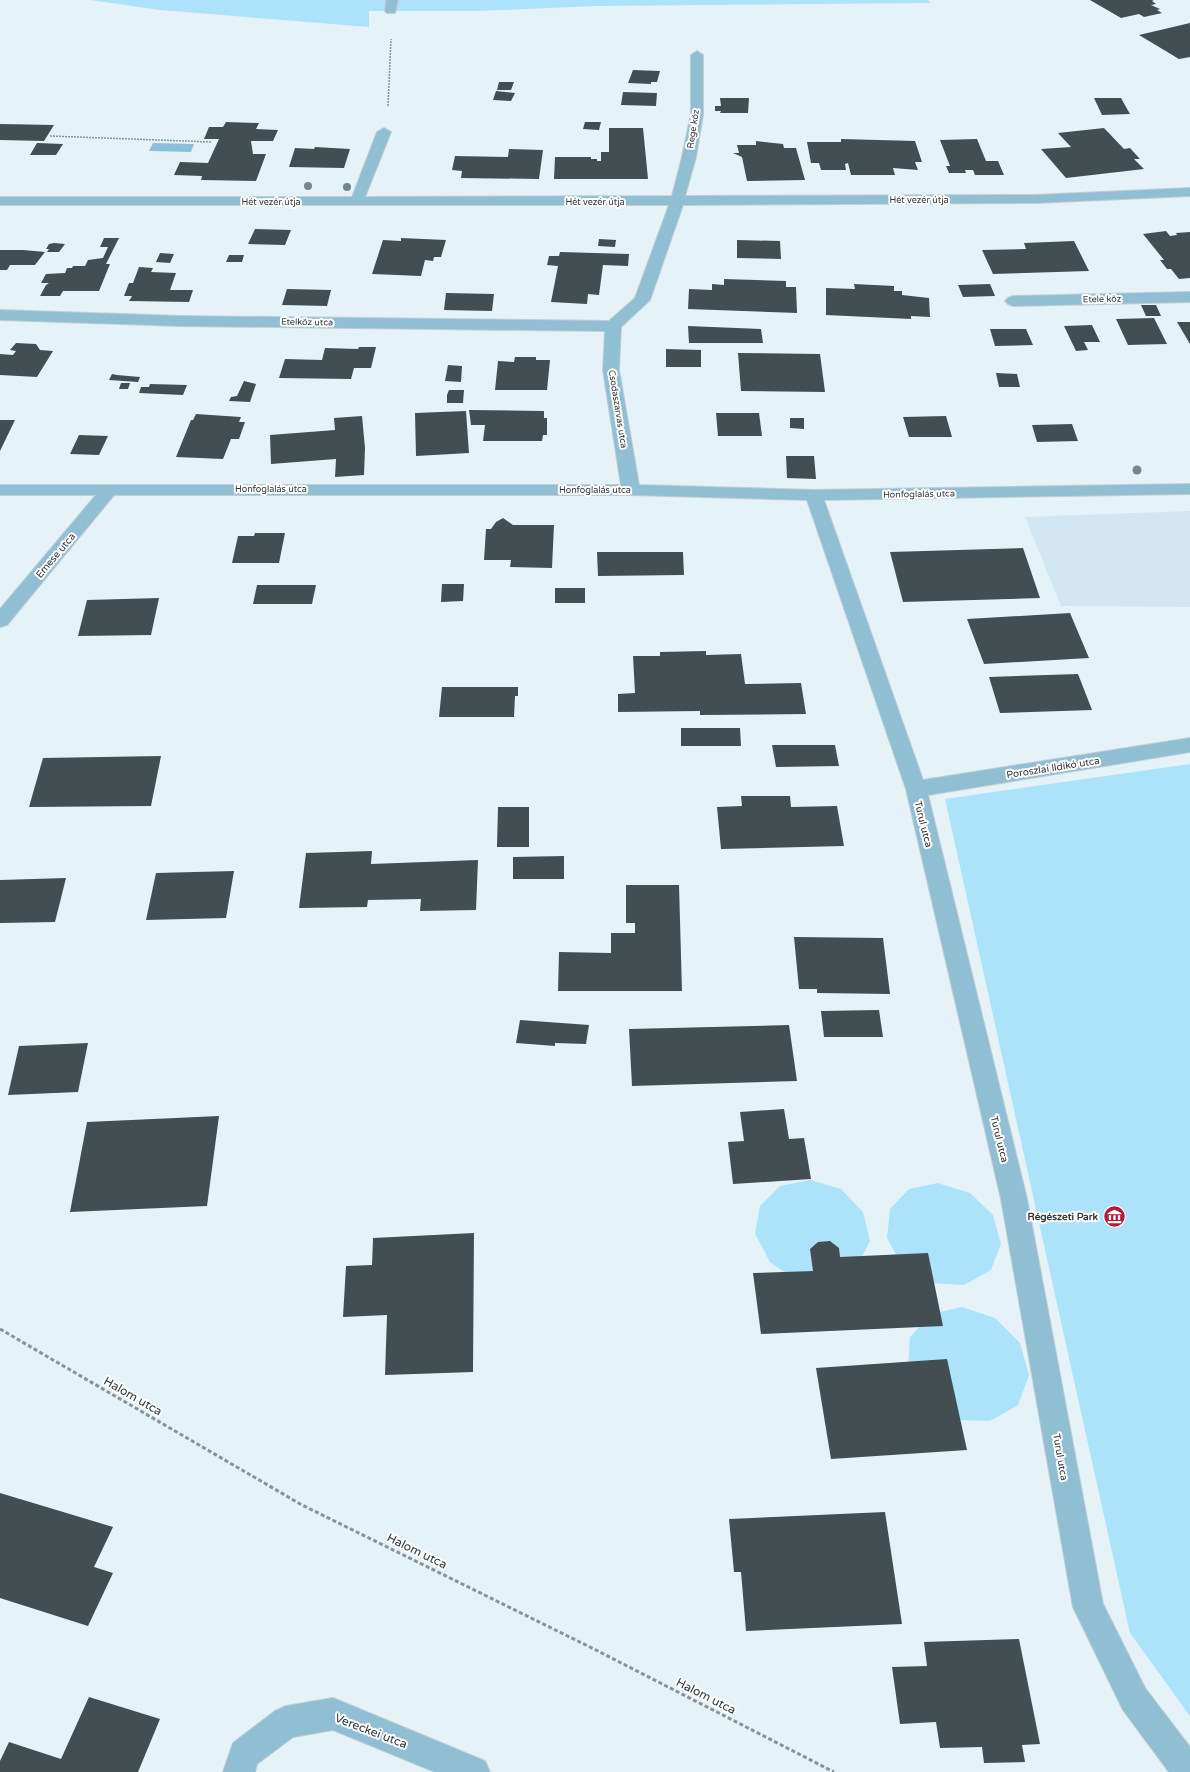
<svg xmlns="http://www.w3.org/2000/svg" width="1190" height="1772" viewBox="0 0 1190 1772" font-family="'Varela Round',sans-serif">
<rect width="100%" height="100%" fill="#e5f3f9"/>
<path fill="#d2e6f1" d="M1190 511V607L1061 606 1025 517Z"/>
<g fill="#ade2fb">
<path d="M90 0H928L931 3 597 6 479 11H369V27L160 10Z"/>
<path d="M1190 764V1716L1130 1633 945 799Z"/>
<path d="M810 1180 841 1189 863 1212 870 1241 857 1266 797 1281 770 1262 755 1234 760 1206 780 1186Z"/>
<path d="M938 1183 970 1193 993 1215 1001 1244 991 1270 964 1285 931 1283 902 1266 887 1238 890 1209 909 1189Z"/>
<path d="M962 1307 995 1318 1020 1343 1029 1375 1018 1405 990 1421 955 1420 908 1369 910 1337 931 1314Z"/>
</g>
<path fill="#89c0d9" d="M153 143 194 144 191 152 149 151Z"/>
<g fill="#434e53">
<path d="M1090 0H1154L1152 1 1156 4 1151 5 1160 9 1157 10 1162 13 1144 17 1139 14 1121 18Z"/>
<path d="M1190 23V57L1179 59 1139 35Z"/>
<path d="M633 70 660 71 657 82H651V84L628 83Z"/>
<path d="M499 82H514L511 90H497Z"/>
<path d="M496 91 515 93 511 101 493 100Z"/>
<path d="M623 92 657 93 656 106 621 105Z"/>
<path d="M720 98H749L748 113H720L721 111H715V106H721Z"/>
<path d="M1094 98H1121L1130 114 1102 115Z"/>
<path d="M226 122 259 123 256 129 278 130 273 141H251L253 154H266L256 181 201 180 202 176 174 175 180 162 208 163 219 139H204L209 127H223Z"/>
<path d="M585 122H601L599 130 583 129Z"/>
<path d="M0 124 54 125 44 141 0 140Z"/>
<path d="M609 128H643L648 179H554L555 157H591V159H597V161H601V152H609Z"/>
<path d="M1104 128 1124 149 1130 148 1140 159H1134L1144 169 1066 178 1041 149 1071 147 1058 133Z"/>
<path d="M841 139 915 141 922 162H915L918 170 893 168 895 175H851L848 163 845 164 846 170H821L819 163H811L807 142H841Z"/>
<path d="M977 139 986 161H998L1004 175H975L973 170H965L966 173H949L946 166H950L940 140Z"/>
<path d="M756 141 783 144 784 148H796L805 180 747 181 742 157 733 153H739L737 145H756Z"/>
<path d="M37 143 63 144 56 155H30Z"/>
<path d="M315 147 350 149 344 168 289 167 295 148 314 149Z"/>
<path d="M509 149 543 150 539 179 461 178 462 171 452 170 455 156 508 157Z"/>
<path d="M255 229 291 230 285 245 248 244Z"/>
<path d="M1166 231 1170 236 1177 235 1176 233 1190 232V278L1179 279 1171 269H1167L1160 260H1164L1143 234Z"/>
<path d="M104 238H119L106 264H110L99 291H63L60 296H40L46 285 49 283H41L46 274 65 273 67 268H72L73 266H85L88 260 103 258 108 247H100Z"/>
<path d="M401 238 446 240 441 257H434L433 261 425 260 421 276 372 274 383 240 401 241Z"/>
<path d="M599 239 616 240 615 247 598 246Z"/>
<path d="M737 240 780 241 781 259 737 258Z"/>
<path d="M1074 241 1089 271 993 274 982 250 1026 249 1024 243Z"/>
<path d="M54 243 65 244 59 252H47L49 249H46L49 244Z"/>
<path d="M0 250H23L45 252 35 265H10L7 270H0Z"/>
<path d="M560 252 629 254 628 266 603 265 599 295 588 294 587 304 551 302 558 266 547 265 549 256H559Z"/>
<path d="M160 253 174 254 170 263 156 262Z"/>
<path d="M229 255H244L242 262H226Z"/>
<path d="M139 267 153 268 151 272 176 273 170 290H193L189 302 129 301 132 296H124L129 283H133Z"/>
<path d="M724 279 786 281V287H796L797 313 688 309 689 289 712 290V284L724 285Z"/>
<path d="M854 284 894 286V291H902V295L929 298 930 317 911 316V319L826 315V288L855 289Z"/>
<path d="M990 284 995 296 963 297 958 285Z"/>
<path d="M287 289 331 290 327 306 282 305Z"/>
<path d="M446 293 494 294 492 311 444 310Z"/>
<path d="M1141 305H1156L1161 316H1146Z"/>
<path d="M1154 318 1167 344 1128 345 1116 319Z"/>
<path d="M1177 322H1190V344Z"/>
<path d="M1092 325 1100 342H1084L1088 350 1076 351 1064 326Z"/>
<path d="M688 326 761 329 763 343H689Z"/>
<path d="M990 329H1026L1033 345 995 346Z"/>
<path d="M16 343 36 344 40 350 53 351 37 377 0 375V354L13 355 16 351 10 350Z"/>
<path d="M359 347H376L371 368H354L351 379 279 378 285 359 322 360 325 348 358 349Z"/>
<path d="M666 349 701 350V367H666Z"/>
<path d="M738 353 820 354 825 392 741 391Z"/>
<path d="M515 357H536V360H550L547 390H495L498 361 514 362Z"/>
<path d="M448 365 462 366 461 382 445 381Z"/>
<path d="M996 373 1017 374 1020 387H999Z"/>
<path d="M112 374 117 375 140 377 138 382 109 380Z"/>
<path d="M244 381 256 384 250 402 229 401 231 397 237 396Z"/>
<path d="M121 383H130L128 389H119Z"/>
<path d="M150 384 187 385 183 395 139 393 141 387H149Z"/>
<path d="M449 390H464L463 403H447V395Z"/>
<path d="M469 410 544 411V418H547V435H543L542 441H483L485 425H471Z"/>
<path d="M466 411 469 453 416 456 415 413Z"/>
<path d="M716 413H759L762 436H718Z"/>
<path d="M196 414 241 417 239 422H245L239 439H231L223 459 176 457 191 420H193Z"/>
<path d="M362 416 365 448 364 475 335 477 336 459 271 464 270 435 335 430 334 418Z"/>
<path d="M946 416 952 437H909L903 417Z"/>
<path d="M790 418H804V429L790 428Z"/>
<path d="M0 420H15L0 451Z"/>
<path d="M1072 424 1078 441 1037 442 1032 425Z"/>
<path d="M79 435 108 436 99 455 70 454Z"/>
<path d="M786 456H814L816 479 787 478Z"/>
<path d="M503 518 513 525H554L552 568 510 567 511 560H484L486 529H491L496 522Z"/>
<path d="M255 533H285L279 563H232L238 536H254Z"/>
<path d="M1023 548 1040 598 903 602 890 552Z"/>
<path d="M597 552H683L684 575 598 576Z"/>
<path d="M442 584H464L463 601 441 602Z"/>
<path d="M257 585H316L312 604H253Z"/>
<rect x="555" y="588" width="30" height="15"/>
<path d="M159 598 151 635 78 636 87 600Z"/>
<path d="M1070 613 1089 658 984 664 967 619Z"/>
<path d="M706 651V655L741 654 745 684 801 683 806 714 700 715V711L618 712V694L635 693 633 656H660V652Z"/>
<path d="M1078 674 1092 710 1000 713 989 677Z"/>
<path d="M442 687H518V696H515L514 717H439Z"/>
<path d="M681 728H740L741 746H681Z"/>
<path d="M772 745H835L839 766 776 767Z"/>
<path d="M161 756 151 806 29 807 43 758Z"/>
<path d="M741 796H790L791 807 837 806 844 846 721 849 717 807 742 806Z"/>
<path d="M498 807H529V847H497Z"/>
<path d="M372 851 371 864 478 860 476 910 420 911 421 899 368 900 367 907 299 908 306 853Z"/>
<path d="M564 856V879H513V857Z"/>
<path d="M234 871 226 918 146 920 156 873Z"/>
<path d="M66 878 55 922 0 923V880Z"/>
<path d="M626 885H679L682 991H558L559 952 611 953V933H635V923H626Z"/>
<path d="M794 937 883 938 890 994 817 993V989H799Z"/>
<path d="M879 1010 883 1037H824L821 1011Z"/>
<path d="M520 1020 589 1025 586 1044 555 1043V1046L516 1043Z"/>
<path d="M789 1025 797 1081 632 1086 629 1029Z"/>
<path d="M88 1043 78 1092 8 1095 19 1046Z"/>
<path d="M784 1109 789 1139 804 1138 811 1179 733 1184 728 1142 744 1141 740 1112Z"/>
<path d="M219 1116 207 1206 70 1212 87 1122Z"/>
<path d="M474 1233 473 1372 385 1375 387 1315 343 1317 346 1266 372 1265 373 1238Z"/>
<path d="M830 1241 839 1248 840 1257 928 1253 943 1326 761 1334 753 1273 813 1271 810 1249 818 1242Z"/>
<path d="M947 1359 967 1450 831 1459 816 1368Z"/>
<path d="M0 1493 113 1527 94 1567 113 1573 88 1626 0 1598Z"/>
<path d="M885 1512 902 1624 746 1631 741 1572H734L729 1519Z"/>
<path d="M1019 1639 1040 1744 1022 1745 1025 1762 984 1763 982 1747 940 1748 936 1722 900 1724 892 1667 927 1666 924 1642Z"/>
<path d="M89 1697 160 1719 138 1772H0V1761L9 1742 61 1759Z"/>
</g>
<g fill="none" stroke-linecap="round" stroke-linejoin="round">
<defs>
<path id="service" d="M386 0H398L395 13H387L385 11Z"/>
<g id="minor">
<path d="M697 51 703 55V114L696 157 685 196 1036 195 1190 188V196L1036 203 683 205 650 300 621 327 619 370 639 485 814 490 1190 484V494L824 500 923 780 1190 738V752L928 795 1027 1199 1103 1604 1145 1688 1190 1747V1772H1169L1123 1710 1073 1607 1001 1199 906 789 807 500 631 495H114L7 625 0 627V609L96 495H0V485H621L603 370 605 331 181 326 0 320V310L181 316 609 321 635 298 669 205H0V197H352L377 132 384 128 391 132 365 197 672 196 682 157 691 114V55Z"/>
<path d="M1190 292V302L1013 306 1008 304 1005 301 1008 298 1013 296Z"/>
<path d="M333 1698 485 1761 490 1772H435L333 1730 293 1737 257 1764 255 1772H223L233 1743 275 1711 286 1706Z"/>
</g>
</defs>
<use href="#service" stroke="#c1ced3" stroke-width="2"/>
<use href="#minor" stroke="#c1ced3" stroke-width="2"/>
<g stroke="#899397" stroke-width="1.5" stroke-dasharray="2 1" stroke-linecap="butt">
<path d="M388 106 391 39"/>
<path d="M50 136 212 142"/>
</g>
<path stroke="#899397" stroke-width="3" stroke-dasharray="4 2.5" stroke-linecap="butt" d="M0 1329 302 1505 594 1649 834 1772"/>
<use href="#service" fill="#90bed3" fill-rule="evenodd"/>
<use href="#minor" fill="#90bed3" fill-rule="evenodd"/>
</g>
<g fill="#72878f">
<circle cx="308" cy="186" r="4"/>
<circle cx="347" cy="187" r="4"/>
<circle cx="1137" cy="470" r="4.5"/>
</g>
<defs>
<symbol id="museum-disc" viewBox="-11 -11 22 22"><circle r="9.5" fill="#b11d39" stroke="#fefefe"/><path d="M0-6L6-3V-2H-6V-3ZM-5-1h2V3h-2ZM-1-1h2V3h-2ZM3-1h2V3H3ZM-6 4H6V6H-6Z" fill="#fff"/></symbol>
</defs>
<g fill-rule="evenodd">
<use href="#museum-disc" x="1102" y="1204" width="25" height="25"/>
</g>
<g text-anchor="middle" stroke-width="4" stroke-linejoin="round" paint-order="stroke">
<g font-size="9" fill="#33383b" stroke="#fefefe">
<text transform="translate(693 129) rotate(-81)" y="3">Rege köz</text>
<text x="919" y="203">Hét vezér útja</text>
<text x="271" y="205">Hét vezér útja</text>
<text x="595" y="205">Hét vezér útja</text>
<text transform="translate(1102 299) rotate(-1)" y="3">Etele köz</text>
<text transform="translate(307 322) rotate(1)" y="3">Etelköz utca</text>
<text transform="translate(618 409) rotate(81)" y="3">Csodaszarvas utca</text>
<text x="271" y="492">Honfoglalás utca</text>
<text x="595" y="493">Honfoglalás utca</text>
<text transform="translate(919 494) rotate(-1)" y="3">Honfoglalás utca</text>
</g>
<g font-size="10" fill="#33383b" stroke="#fefefe">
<text transform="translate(55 555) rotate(-50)" y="4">Emese utca</text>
<text transform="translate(1053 767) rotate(-9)" y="4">Poroszlai Ildikó utca</text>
<text transform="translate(924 824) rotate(76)" y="4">Turul utca</text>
<text transform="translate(1000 1139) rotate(76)" y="4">Turul utca</text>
<text transform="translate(1061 1457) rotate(80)" y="4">Turul utca</text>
</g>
<g font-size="10" font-weight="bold" fill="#33383b" stroke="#fefefe" text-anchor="end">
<text x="1098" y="1220">Régészeti Park</text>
</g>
<g font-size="12" fill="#33383b" stroke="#fefefe">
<text transform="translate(133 1396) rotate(30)" y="4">Halom utca</text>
<text transform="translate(417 1551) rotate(26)" y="4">Halom utca</text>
<text transform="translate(706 1696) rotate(27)" y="4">Halom utca</text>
<text transform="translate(371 1731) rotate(21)" y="4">Vereckei utca</text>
</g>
</g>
</svg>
